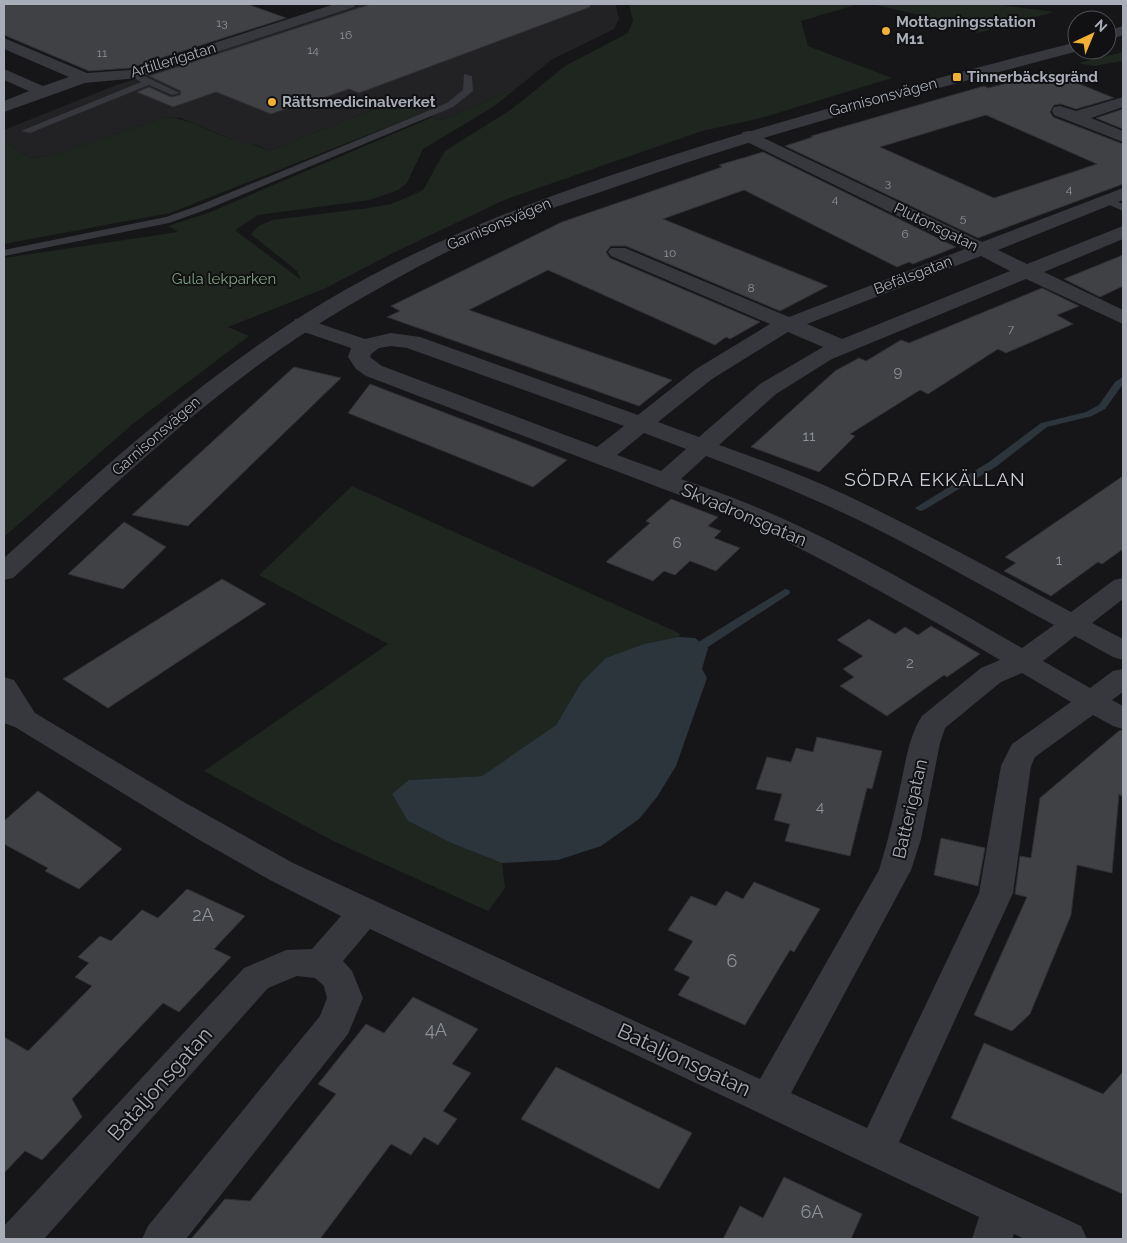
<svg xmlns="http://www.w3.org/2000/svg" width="1127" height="1243" viewBox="0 0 1127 1243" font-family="Raleway,sans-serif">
<rect width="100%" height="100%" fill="#161618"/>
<path fill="#222225" d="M362 4H620L616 5 619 19 614 29 551 60 518 87 442 120 393 102 268 151 260 146 233 140 181 118 166 117 49 156 31 158 4 141V130L114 86Z"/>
<g fill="#1e261f">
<path d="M629 4H859L801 21 808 46 892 78 761 118 702 131 504 200 393 253 324 289 228 327 249 336 135 422 4 537V258L178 232 168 226 208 213 433 117 442 120 518 87 493 107 423 149 407 183 398 190 370 200 258 215 235 230 301 280 297 271 251 234 259 226 272 220 369 208 391 204 408 197 423 190 445 151 512 109 565 66 628 33 633 21Z"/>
<path d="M872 4H994L1054 12 977 33 928 17Z"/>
<path d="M1123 52V61L1094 66 1078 63Z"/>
<path d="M393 102 423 113 170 213 4 244V141L31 158 49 156 166 117C191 119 211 133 234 140 246 143 257 144 268 151Z"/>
<path d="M352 486 681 634 678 637 644 644 581 683 556 725 482 776 409 780 408 821 451 843 502 863 505 888 488 911 333 841 204 771 388 644 259 575Z"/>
</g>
<path fill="#2c353c" d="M678 637 695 638 708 648 702 669 707 678 676 766 657 797 639 819 601 846 558 860 502 863 451 843 408 821 392 794 409 780 482 776 556 725 581 683 606 658 644 644Z"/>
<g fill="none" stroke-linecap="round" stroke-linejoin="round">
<g fill="#2c353c" fill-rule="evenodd">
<path d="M1123 377V384L1105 409 1092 416 1047 427 997 466 924 510 920 511 915 508 989 462 1041 423 1086 412 1099 405 1115 382Z"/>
<path d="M785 589 789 590 790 592 789 594 708 647H700L698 644 700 641Z"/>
</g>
</g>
<g fill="#404145" stroke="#303034" fill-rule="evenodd">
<path d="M4 4H247L286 18 130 68 89 71 4 35Z"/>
<path d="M371 4H590V7L359 93 349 89 295 108 291 107 271 114 216 92 173 107 137 92 149 87 171 97 180 95 181 91 149 76Z"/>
<path d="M1050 72 1114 98 1076 109 1061 104 1054 105 1050 112 1053 117 1123 144V184L978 238 785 146 813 137 811 136 984 86 988 88ZM986 115 1097 164 994 198 880 147Z"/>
<path d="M1123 109V129L1096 118Z"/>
<path d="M763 152 956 247 913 264 909 262 897 267 744 190 663 219 828 286 780 311 626 246H611L606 252 610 258 760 322 730 339 726 337 715 345 548 270 469 310 672 380 639 406 387 317 400 311 391 306 562 222 722 167 719 165Z"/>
<path d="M1123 255V286L1100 297 1064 279Z"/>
<path d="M1042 288 1079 306 1057 315 1073 324 1006 353 998 349 928 394 920 390 850 434 855 436 819 472 751 447 835 371 859 358 866 361 901 340 909 343Z"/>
<path d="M294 367 341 378 188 526 132 515Z"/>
<path d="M370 384 534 447 567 460 533 487 348 413Z"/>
<path d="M1123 476V549L1102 564 1098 562 1051 596 1004 571 1016 563 1005 557Z"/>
<path d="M671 499 718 517 708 526 721 531 714 538 740 548 716 571 690 561 675 575 664 571 653 581 606 562 650 523 646 521Z"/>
<path d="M124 522 166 547 123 589 68 574Z"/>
<path d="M222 579 266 604 108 708 63 679Z"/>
<path d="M869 619 895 634 905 627 918 635 931 626 980 654 947 677 944 675 887 716 840 686 854 677 843 669 863 656 837 640Z"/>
<path d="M1120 730 1123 731V797L1119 794 1112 873 1077 865 1071 915 1030 1014 1012 1031 974 1015 1027 897 1015 894 1020 856 1031 858 1040 798Z"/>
<path d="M817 737 882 751 872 789 867 788 850 856 785 841 790 824 774 820 782 794 756 789 767 757 791 762 796 748 813 752Z"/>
<path d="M38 791 122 849 79 889 45 871 48 868 4 844V821Z"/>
<path d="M941 838 985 848 978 886 934 875Z"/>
<path d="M754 882 820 909 794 952 790 950 745 1025 678 995 690 977 674 970 693 941 668 930 691 896 716 906 726 891 743 899Z"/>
<path d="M187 889 245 916 214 949 231 957 179 1012 163 1003 72 1099 82 1117 42 1160 25 1151 4 1173V1037L28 1051 92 986 75 977 89 963 78 957 100 936 111 941 142 910 158 918Z"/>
<path d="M413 997 478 1029 452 1064 471 1073 443 1111 457 1119 438 1145 424 1137 411 1155 391 1144 320 1239H191L225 1199 250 1201 336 1094 318 1084 366 1024 384 1033Z"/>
<path d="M984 1043 1103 1094 1123 1072V1194L951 1118Z"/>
<path d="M556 1067 692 1133 659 1189 521 1119Z"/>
<path d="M784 1177 862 1214 851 1239H723L740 1206 763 1218Z"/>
</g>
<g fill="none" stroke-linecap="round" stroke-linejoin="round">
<g fill="#37383d" fill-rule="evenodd">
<path d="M464 74 472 76 473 91 453 107 208 209 169 223 4 256V250L166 217 200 205 447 103 463 90Z"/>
<path d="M136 75H142L180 93 172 95 149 85 30 133 21 131 141 82 136 79Z"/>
<path d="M1107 197 1123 204V211L1103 202V198Z"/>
</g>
<g fill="#37383d" fill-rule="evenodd">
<path d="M335 4H356L354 7 138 78 85 83 4 112V101L29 91 4 80V69L43 86 69 77 4 49V38L87 73 130 70Z"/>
<path d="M1123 97V107L1091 118 1123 131V142L1054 115 1052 111 1054 107 1060 106 1076 111Z"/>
<path d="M749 131 982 242 1123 188V200L998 250 1027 264 1123 226V239L1044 272 1123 310V324L1026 279 832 359 776 394 719 445C762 460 805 476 846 495 922 531 997 572 1071 612L1114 580 1123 578V599L1092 623 1123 639V660L1113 657 1075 636 1043 661 1090 688 1113 671 1123 669V692L1112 700 1123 706V729L1113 726 1093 715 1035 757 1031 766 1013 893 899 1142 1081 1226 1087 1239H1025L1014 1234 1012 1239H972L979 1217 370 929 343 961 352 971 363 998 348 1034 186 1239H142L148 1226 320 1016 327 998 324 986 315 978 297 976 268 988 44 1239H4V1226L244 968 286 950 312 949 341 916 270 880 196 838 15 727 4 723V677L14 680 35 713 182 801 293 863 760 1079 879 870C888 841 895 812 901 783 906 760 909 736 922 716L981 668 1000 660C913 608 824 559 732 515L366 376 356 369 348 357 351 348 295 329 292 324 295 319 303 318 365 339 391 333 420 337 638 415 696 369 770 324 611 256 608 252 611 248H625L789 317 965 249 743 140 740 136 743 132ZM981 256 1010 271 842 339 807 324ZM788 332 823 347 760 384 699 437 658 422 712 379ZM391 346 407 348 624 426 597 447 382 366 370 357 371 354 379 348ZM644 433 686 449 661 471 617 455ZM706 456C746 471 786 487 826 505 904 540 978 584 1054 625L1022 648C933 597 844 543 749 504 727 495 704 487 681 479ZM1022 673 1071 702 1012 744 1001 766 979 893 867 1128 791 1093 911 870 921 839 940 743 945 728 1001 682Z"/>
</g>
<g fill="#37383d" fill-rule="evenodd">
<path d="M1123 26V35L1107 41V31Z"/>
<path d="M1077 42V50H1082C927 91 772 131 621 185 584 198 547 209 511 223 454 246 397 277 343 309 220 381 118 482 13 578L4 580V558C106 466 207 372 326 301 445 230 576 185 708 144 830 107 953 73 1077 42Z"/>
</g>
</g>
<g fill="#f2b134" stroke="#111113" stroke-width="2">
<circle cx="886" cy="31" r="5"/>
<rect x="952" y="72" width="10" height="10" rx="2.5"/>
<circle cx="272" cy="102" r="5"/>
</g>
<g text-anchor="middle" stroke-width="4" stroke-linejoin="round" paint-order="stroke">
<g font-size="12" fill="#8e929b">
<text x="222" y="27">13</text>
<text x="346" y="39">16</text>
<text x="313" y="54">14</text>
<text x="102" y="57">11</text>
<text x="888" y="187">3</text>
<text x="1069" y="193">4</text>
<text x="835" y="203">4</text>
<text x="963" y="222">5</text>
<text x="905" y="238">6</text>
<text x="670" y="257">10</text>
<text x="751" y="292">8</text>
<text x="1011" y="333">7</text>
</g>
<g font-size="15" font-weight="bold" fill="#a8adb8" stroke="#111113" text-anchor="start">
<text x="896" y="27">Mottagningsstation<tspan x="896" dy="17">M11</tspan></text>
<text x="967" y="82">Tinnerbäcksgränd</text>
<text x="282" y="107">Rättsmedicinalverket</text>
</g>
<g font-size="15" fill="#a8adb8" stroke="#111113">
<text transform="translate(173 60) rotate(-17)" y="5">Artillerigatan</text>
<text transform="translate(883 97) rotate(-15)" y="5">Garnisonsvägen</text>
<text transform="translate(499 224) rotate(-23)" y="5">Garnisonsvägen</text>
<text transform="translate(936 227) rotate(26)" y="5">Plutonsgatan</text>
<text transform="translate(913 275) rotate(-21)" y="5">Befälsgatan</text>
<text transform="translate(156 436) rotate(-41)" y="5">Garnisonsvägen</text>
</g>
<g font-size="15" fill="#7fa381" stroke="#111113">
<text x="224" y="284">Gula lekparken</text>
</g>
<g font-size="15" fill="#8e929b">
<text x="898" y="377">9</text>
<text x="809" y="441">11</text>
<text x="677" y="548">6</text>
<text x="1059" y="565">1</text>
<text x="910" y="668">2</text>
<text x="820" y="812">4</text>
</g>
<g font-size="18" fill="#a8adb8" stroke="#111113">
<text transform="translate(744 515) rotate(23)" y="6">Skvadronsgatan</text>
<text transform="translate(910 809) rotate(-77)" y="6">Batterigatan</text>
</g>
<g font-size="18" fill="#8e929b">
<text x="203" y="921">2A</text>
<text x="732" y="967">6</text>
<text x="436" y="1036">4A</text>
<text x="812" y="1218">6A</text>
</g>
<g font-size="19" letter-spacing="1" fill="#c9ccd4" stroke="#111113">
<text x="935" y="486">SÖDRA EKKÄLLAN</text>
</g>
<g font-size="21" fill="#a8adb8" stroke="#111113">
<text transform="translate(684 1060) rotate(25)" y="7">Bataljonsgatan</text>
<text transform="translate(160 1084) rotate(-48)" y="7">Bataljonsgatan</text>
</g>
</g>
<rect width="1127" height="1243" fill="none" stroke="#a8adb8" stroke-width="10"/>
<g transform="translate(1092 35) rotate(44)"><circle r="24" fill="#111113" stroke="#4d4f55"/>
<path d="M0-4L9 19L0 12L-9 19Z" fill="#f2b134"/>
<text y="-8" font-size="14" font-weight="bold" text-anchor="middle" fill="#a8adb8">N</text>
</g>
</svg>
